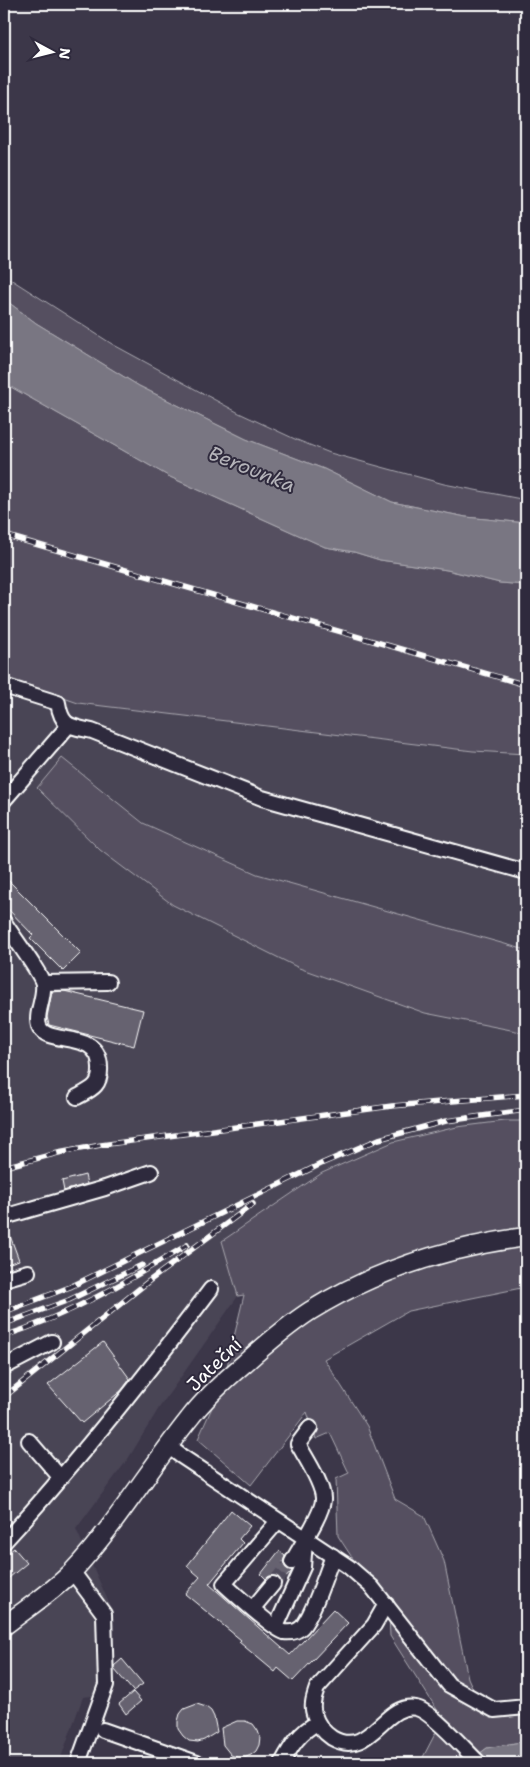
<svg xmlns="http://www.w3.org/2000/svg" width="530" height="1767" viewBox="0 0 530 1767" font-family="'Shantell Sans',sans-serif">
<rect width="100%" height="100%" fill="#3c3749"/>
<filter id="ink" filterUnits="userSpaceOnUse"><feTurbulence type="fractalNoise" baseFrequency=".02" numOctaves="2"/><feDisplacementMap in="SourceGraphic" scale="10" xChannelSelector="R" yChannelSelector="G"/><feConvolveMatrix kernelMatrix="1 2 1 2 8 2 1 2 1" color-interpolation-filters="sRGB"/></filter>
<g filter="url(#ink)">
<path fill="#494455" d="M4 519 526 652V1121H505L222 1241 238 1296 159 1408 128 1459 76 1529 110 1605 114 1653 111 1694 83 1697 59 1763H4Z"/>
<g fill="#555060" stroke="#aaa8b0">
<path d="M4 275 112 344 239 413 297 440 330 453 444 484 526 500V523L466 517 392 502 324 469 246 439 139 386 36 323 4 299Z"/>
<path d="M4 383 170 477 325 547 354 552 380 560 447 570 500 583 526 585V754L473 751 78 703 4 677Z"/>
<path d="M62 758 143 823 257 874 526 950V1033L425 1013 299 968 173 905 100 850 37 788Z"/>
<path d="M505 1121H526V1287L408 1311 324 1359 367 1426 395 1499 424 1516 444 1561 468 1678 483 1711 526 1697V1741L487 1748 467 1763H420L435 1734 436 1732 441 1736 450 1725 443 1719 390 1636 388 1594 357 1565 338 1536 336 1479 349 1473 330 1433 316 1439 307 1412 251 1485 198 1439 223 1383 244 1295 238 1296 222 1241 322 1173 393 1142 457 1127Z"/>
</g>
<g fill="#797682" stroke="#afadb4">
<path d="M4 299 36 323 139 386 246 439 324 469 392 502 466 517 526 523V585L500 583 447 570 380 560 354 552 325 547 170 477 4 383Z"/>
<path d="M526 1741V1763H467L487 1748Z"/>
</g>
<g fill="#666270" stroke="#fff">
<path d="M4 876 81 953 63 971 30 938 33 935 4 905Z"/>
<path d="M64 991 143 1010 134 1046 49 1025 47 1017 52 992Z"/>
<path d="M85 1175 87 1184 64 1191 62 1181Z"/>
<path d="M6 1225 19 1260 4 1265V1226Z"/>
<path d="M103 1342 130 1379 122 1390 82 1423 48 1385Z"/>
<path d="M231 1510 250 1526 239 1539 243 1543 209 1584 290 1655 333 1609 348 1623 293 1681 278 1668 275 1672 239 1642 241 1640 185 1594 200 1577 187 1566Z"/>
<path d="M14 1548 27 1563 4 1582V1556Z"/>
<path d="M279 1551 285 1556 283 1562 285 1567 292 1571 281 1583 279 1578 275 1576H270L266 1579 261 1574Z"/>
<path d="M122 1659 143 1684 133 1691 114 1669V1666Z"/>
<path d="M133 1692 141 1701 126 1714 119 1704Z"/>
<path d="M197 1704 206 1707 211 1711 214 1717 217 1732 204 1740 198 1742 189 1741 183 1736 178 1729V1721L180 1714 184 1709Z"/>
<path d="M237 1721H245L253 1724 258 1731 260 1737 259 1745 256 1751 251 1755 244 1758H238L231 1755 223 1745 221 1728Z"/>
</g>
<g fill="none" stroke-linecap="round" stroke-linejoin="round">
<path stroke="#504b5b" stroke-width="14" stroke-dasharray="14 7" stroke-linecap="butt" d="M273 1584 292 1562"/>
<defs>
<g id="minor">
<path d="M4 686 58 703C62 728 71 726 92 731L262 798 526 872"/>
<path d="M4 800 69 725"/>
<path d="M4 922C11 934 41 973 43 984 45 998 35 1013 39 1026 46 1047 99 1028 100 1067 101 1086 92 1089 77 1097"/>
<path d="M43 983 108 982"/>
<path d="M4 1217 105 1188 151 1172"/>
<path d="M4 1279 28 1272"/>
<path d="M4 1367 52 1342"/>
<path d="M29 1441 60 1477"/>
<path d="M168 1446 181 1456 349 1567 372 1587 449 1685 494 1710 526 1707"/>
<path d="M278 1521 224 1584C235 1594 274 1629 284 1632 291 1633 298 1631 302 1627 313 1615 326 1573 333 1556"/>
<path d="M4 1542C77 1463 146 1375 211 1289"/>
<path d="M292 1562C300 1547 322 1515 323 1500 324 1485 305 1457 298 1444L310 1428"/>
<path d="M72 1571 104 1614 106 1685 78 1763"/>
<path d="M386 1604 374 1625 317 1688C314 1697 311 1705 314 1714 317 1724 323 1732 332 1738 370 1760 384 1701 416 1708 432 1711 465 1750 479 1763"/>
<path d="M253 1608 273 1584"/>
<path d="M276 1627 303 1567 305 1541"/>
<path d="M103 1730 197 1763"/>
<path d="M282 1763C291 1746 300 1732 317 1723"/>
</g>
<path id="major" d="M4 1626C27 1608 51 1593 72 1572 116 1525 149 1469 189 1419 205 1398 225 1380 245 1363 265 1345 287 1326 310 1311 376 1270 449 1247 526 1237"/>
</defs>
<use href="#minor" stroke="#fff" stroke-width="18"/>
<use href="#major" stroke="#fff" stroke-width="21"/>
<use href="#minor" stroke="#2f2a3d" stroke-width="14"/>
<use href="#major" stroke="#2f2a3d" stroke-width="18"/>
<defs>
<g id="rail">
<path d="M4 535 526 685"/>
<path d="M4 1167 58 1153 101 1145 392 1106 526 1095"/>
<path d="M4 1312 70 1287 323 1163 379 1139 446 1121 526 1110"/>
<path d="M4 1324 69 1300 142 1265"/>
<path d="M4 1336C70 1315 128 1281 187 1245"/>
<path d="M4 1397 149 1281 253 1204"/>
</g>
</defs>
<use href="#rail" stroke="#fff" stroke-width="5.5"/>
<use href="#rail" stroke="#2f2a3d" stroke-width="4" stroke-dasharray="11" stroke-linecap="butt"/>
</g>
</g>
<g text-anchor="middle" stroke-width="4" stroke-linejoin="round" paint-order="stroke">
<g font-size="19" fill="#fff" stroke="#2f2a3d">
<text transform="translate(214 1364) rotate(-44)" y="7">Jateční</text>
</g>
<g font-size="20" font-style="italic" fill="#b5b4ba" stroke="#2f2a3d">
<text transform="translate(252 469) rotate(22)" y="7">Berounka</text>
</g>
</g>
<rect width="530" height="1767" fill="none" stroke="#2f2a3d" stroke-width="20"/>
<rect x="10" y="10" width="510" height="1747" fill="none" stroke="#fff" stroke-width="2" filter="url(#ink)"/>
<g transform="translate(52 52) rotate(97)" stroke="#2f2a3d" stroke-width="4" paint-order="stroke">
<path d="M0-4L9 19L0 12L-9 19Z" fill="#ffffff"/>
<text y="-8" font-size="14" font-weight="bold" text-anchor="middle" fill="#ffffff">N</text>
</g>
</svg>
